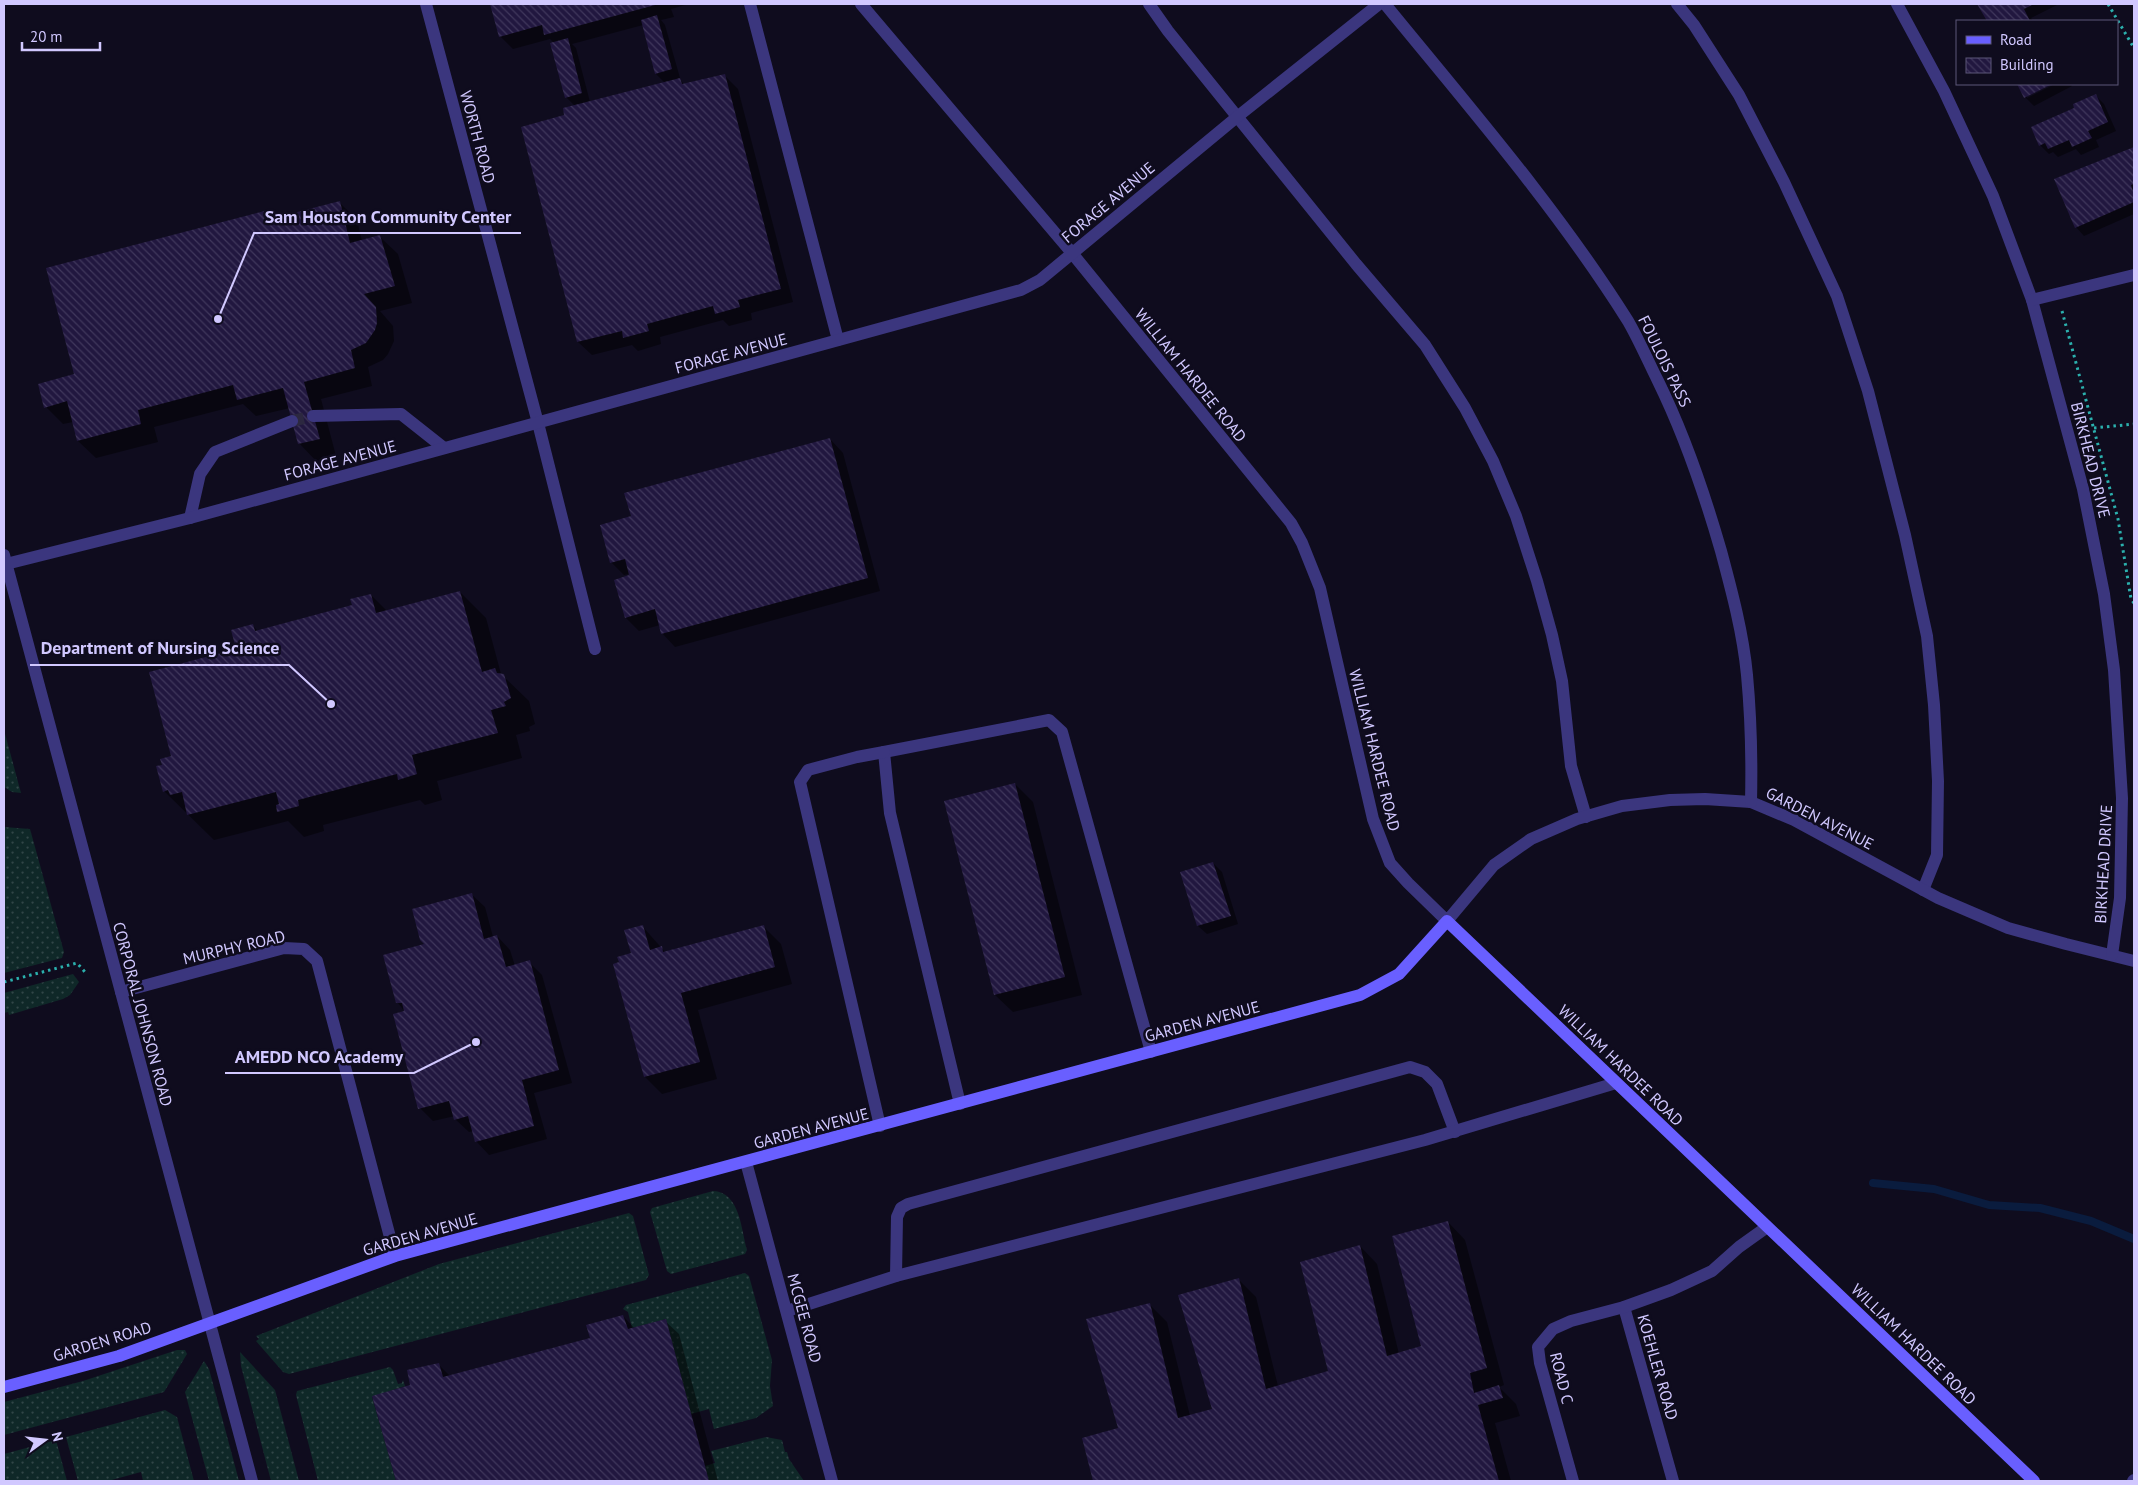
<svg xmlns="http://www.w3.org/2000/svg" width="2138" height="1485" viewBox="0 0 2138 1485" font-family="'PT Sans',sans-serif">
<defs>
<pattern id="grass-dots" width="8" height="8" patternUnits="userSpaceOnUse" patternTransform="scale(1.25)"><rect width="8" height="8" fill="#0f2828"/><path d="M2 2h.1M6 6h.1" fill="none" stroke="#314648" stroke-width="1.8" stroke-linecap="round"/></pattern>
<pattern id="building-back-hatch" width="6" height="6" patternUnits="userSpaceOnUse" patternTransform="scale(1.25)"><rect width="6" height="6" fill="#21173f"/><path d="M-1 5l2 2M0 0l6 6M5-1l2 2" fill="none" stroke="#40375c"/></pattern>
</defs>
<rect width="100%" height="100%" fill="#0f0c1e"/>
<g fill="url(#grass-dots)">
<path d="M4 730 21 793 12 792 4 787Z"/>
<path d="M4 827 30 829 64 952 62 958 4 973Z"/>
<path d="M73 974 79 982 70 995 63 999 9 1015 8 1012 4 1013V993Z"/>
<path d="M713 1191C740 1192 741 1229 747 1250L745 1254 671 1274 667 1271 650 1212 652 1208Z"/>
<path d="M629 1213 633 1216 649 1275 646 1280 289 1374 283 1372 256 1341 259 1339 256 1336 439 1264Z"/>
<path d="M745 1273 749 1276 772 1360 770 1386 773 1406 756 1418 714 1429 709 1409 691 1414 666 1319 632 1328 628 1312 623 1309 626 1305Z"/>
<path d="M177 1350H185L187 1354 164 1392 4 1435V1402L83 1381Z"/>
<path d="M240 1352 275 1390 299 1481H271L241 1366Z"/>
<path d="M204 1361 209 1369 239 1481H209L185 1392Z"/>
<path d="M390 1367 393 1370 398 1384 402 1383 403 1380 405 1386 372 1397 396 1481H318L296 1395 297 1391Z"/>
<path d="M165 1410 177 1417 194 1481H143L141 1472 108 1481H78L66 1437Z"/>
<path d="M766 1437 782 1440 785 1452H787L789 1459 804 1481H709L705 1466 715 1463 711 1451Z"/>
<path d="M56 1440 67 1481H4V1454Z"/>
</g>
<g fill="#0007" fill-rule="evenodd">
<path d="M491 4H689L671 9 674 17 661 20 665 25 680 78H678L684 84 725 76 738 89 793 302 751 313 752 320 729 326 723 320 660 337 661 344 638 351 632 345 592 355 578 342 523 128 566 116 575 106 566 97 554 43 550 39 513 49 500 36ZM643 25 656 74 665 83 590 102 576 48 572 44Z"/>
<path d="M1979 4H2059L2031 18 2033 21H1988Z"/>
<path d="M2019 84H2049L2027 95V98L2055 84H2070L2072 86 2034 106 2025 97Z"/>
<path d="M2095 95 2104 104 2116 131 2096 140 2099 147 2081 155 2076 149 2058 157 2053 152 2049 154 2040 145 2076 109Z"/>
<path d="M2134 148V214L2084 236 2076 227 2056 180Z"/>
<path d="M340 203 357 220 362 241 380 237 398 254 412 303 380 311 393 326 394 341 388 354 383 360 368 367 372 386 321 399 336 456 316 461 299 443 290 408 256 416 243 404 154 427 158 442 96 458 78 441 73 422 63 424 46 407 75 374 268 211 275 219Z"/>
<path d="M830 439 843 453 880 591 675 647 662 633 660 625 639 631 626 618 634 573 624 575 611 562 633 517Z"/>
<path d="M460 592 486 618 501 674 529 701 535 724 529 727 530 731 516 735 522 758 437 781 442 800 425 805 420 800 323 825 324 831 304 837 288 821 214 840 164 791 163 766 173 757 253 626 258 631 354 606 371 595 387 611Z"/>
<path d="M1015 784 1033 802 1082 995 1013 1012 995 995Z"/>
<path d="M1213 863 1222 872 1238 924 1207 934 1198 926 1182 872Z"/>
<path d="M471 894 485 907 493 937 497 936 510 950 515 966 529 962 542 975 572 1083 534 1093 547 1139 489 1155 476 1141 473 1131 469 1132 455 1119V1116L433 1121 420 1108 405 1012 398 1003 426 944Z"/>
<path d="M763 926 781 944 792 984 698 1010 717 1079 662 1094 645 1077 620 963 632 954 643 927 666 953Z"/>
<path d="M1448 1222 1465 1240 1504 1385 1499 1387 1516 1404 1520 1416 1495 1423 1511 1481H1094L1083 1439 1119 1429 1149 1304 1167 1322 1190 1416 1213 1410 1238 1279 1256 1297 1278 1386 1330 1372 1360 1246 1377 1264 1399 1354 1422 1347Z"/>
<path d="M623 1316 635 1329 665 1321 679 1334 718 1481H397L374 1397 412 1386 439 1365 451 1377 591 1339Z"/>
</g>
<g fill="none" stroke-linecap="round" stroke-linejoin="round">
<path stroke="#0a1c3e" stroke-width="8" d="M1873 1183 1934 1189 1989 1205 2040 1208 2091 1221 2134 1239"/>
</g>
<g fill="url(#building-back-hatch)">
<path d="M490 4H659L544 35 542 25 499 37Z"/>
<path d="M1977 4H2034L2024 9 2030 21H1987Z"/>
<path d="M657 15 672 69 655 74 641 20Z"/>
<path d="M568 38 582 93 565 98 550 43Z"/>
<path d="M725 74 781 289 738 300 740 307 715 314 713 306 647 324 649 331 623 338 622 331 577 342 521 127 564 115 563 108 680 78 682 84Z"/>
<path d="M2017 84H2052L2024 98Z"/>
<path d="M2096 94 2108 122 2088 131 2092 138 2072 147 2069 140 2048 149 2045 143 2039 146 2031 127 2074 108 2073 104Z"/>
<path d="M2134 147V184L2131 185 2134 194V202L2075 228 2054 179Z"/>
<path d="M340 201 350 243 380 235 395 286 364 294 376 307 377 323 375 330 366 343 351 350 355 368 304 382 320 439 298 444 283 388 237 400 233 385 138 410 141 424 77 441 67 401 44 408 38 384 74 374 46 268 268 210 270 219Z"/>
<path d="M830 438 868 578 661 634 655 609 625 618 614 580 629 575 625 559 610 563 600 525 631 516 624 493Z"/>
<path d="M460 591 482 672 495 668 497 673 504 674 511 698 504 702 506 706 491 710 498 733 412 755 417 774 398 780 397 774 298 800 299 806 277 812 276 805 279 804 276 792 187 815 182 792 170 795 168 790 163 792 156 766 162 765 160 759 171 756 149 672 236 649 231 630 253 624 255 631 352 605 350 599 371 594 376 613Z"/>
<path d="M1015 783 1065 977 994 995 944 801Z"/>
<path d="M1213 862 1231 916 1197 926 1180 872Z"/>
<path d="M472 893 484 939 497 935 506 967 530 960 559 1070 522 1080 534 1126 475 1142 468 1116 454 1120 449 1101 418 1109 393 1014 404 1011 402 1003H396L383 955 424 944 420 940 412 909Z"/>
<path d="M643 925 650 950 662 946 663 952 764 925 775 967 681 993 700 1062 644 1077 613 964 619 962 617 957 631 953 624 930Z"/>
<path d="M1448 1221 1487 1368 1470 1373 1474 1393 1499 1385 1503 1398 1478 1405 1499 1481H1093L1082 1438 1118 1428 1086 1319 1150 1303 1178 1418 1212 1409 1178 1295 1239 1278 1266 1389 1328 1371 1300 1262 1360 1245 1387 1356 1421 1346 1392 1236Z"/>
<path d="M623 1315 628 1329 666 1319 709 1481H396L372 1396 410 1385 407 1370 439 1363 443 1377 590 1338 586 1325Z"/>
</g>
<g fill="none" stroke-linecap="round" stroke-linejoin="round">
<path stroke="#2c2840" stroke-width="12" stroke-dasharray="12 6" stroke-linecap="butt" d="M292 421 313 416"/>
<g stroke="#2bb0ad" stroke-width="3" stroke-dasharray="2.5 4" stroke-linecap="butt">
<path d="M2108 4 2134 48"/>
<path d="M2062 311 2118 519 2131 599 2134 603"/>
<path d="M2094 428 2134 424"/>
<path d="M4 982 77 963 85 972"/>
</g>
<g stroke="#3b367e" stroke-width="12">
<path d="M750 4 838 340"/>
<path d="M1149 4 1168 31 1356 264 1425 345 1465 408 1493 461 1516 516 1537 581 1552 635 1562 681 1571 766 1586 817"/>
<path d="M1677 4 1694 25 1739 95 1784 182 1837 296 1868 391 1905 535 1927 636 1934 705 1938 781 1937 855 1923 890"/>
<path d="M538 423 595 649"/>
<path d="M121 992 284 948 304 949 317 961 395 1256"/>
<path d="M960 1104 890 813 884 752 1049 720 1062 732 1151 1052"/>
<path d="M880 1126 800 782 808 770 857 757 884 752"/>
<path d="M896 1276 897 1217 901 1208 908 1204 1410 1067 1425 1072 1437 1084 1455 1132"/>
<path d="M787 1311 896 1276 1425 1140 1616 1083"/>
<path d="M2133 1481 2134 1480"/>
</g>
<g stroke="#3b367e" stroke-width="12">
<path d="M426 4 538 423"/>
<path d="M861 4 1072 253 1291 523 1302 543 1320 588 1373 819 1390 863 1408 883 1447 921 1494 865 1531 839 1577 819 1622 806 1670 800 1705 799 1751 802 1794 820 1938 898 2008 928 2066 944 2134 961"/>
<path d="M1385 4C1469 107 1557 208 1628 321 1639 340 1648 361 1658 381 1685 436 1704 492 1721 551 1732 592 1743 633 1747 675 1751 718 1752 759 1751 802"/>
<path d="M1897 4 1944 91 1993 196 2032 300 2083 489 2104 594 2114 670 2122 798 2120 898 2112 955"/>
<path d="M2032 300 2134 275"/>
<path d="M313 416 401 414 444 448"/>
<path d="M190 518 200 474 215 452 292 421"/>
<path d="M4 555 252 1481"/>
<path d="M6 564 190 518 1021 290 1040 280 1237 117 1379 4"/>
<path d="M746 1162 832 1481"/>
<path d="M1624 1307 1673 1481"/>
<path d="M1573 1481 1540 1363 1538 1347 1553 1329 1571 1321 1624 1307 1671 1290 1712 1271 1739 1247 1767 1227"/>
</g>
<path stroke="#695fff" stroke-width="12" d="M4 1387 119 1356 395 1256 1360 995 1399 974 1447 921 2034 1481"/>
</g>
<g text-anchor="middle" stroke-width="5" stroke-linejoin="round" paint-order="stroke">
<g font-size="16" fill="#d1c8ff" stroke="#0f0c1e">
<text transform="translate(478 137) rotate(75)" y="6">WORTH ROAD</text>
<text transform="translate(1108 202) rotate(-40)" y="6">FORAGE AVENUE</text>
<text transform="translate(731 353) rotate(-15)" y="6">FORAGE AVENUE</text>
<text transform="translate(1665 361) rotate(64)" y="6">FOULOIS PASS</text>
<text transform="translate(1191 375) rotate(51)" y="6">WILLIAM HARDEE ROAD</text>
<text transform="translate(340 460) rotate(-15)" y="6">FORAGE AVENUE</text>
<text transform="translate(2091 460) rotate(76)" y="6">BIRKHEAD DRIVE</text>
<text transform="translate(1375 750) rotate(76)" y="6">WILLIAM HARDEE ROAD</text>
<text transform="translate(1820 818) rotate(27)" y="6">GARDEN AVENUE</text>
<text transform="translate(2103 864) rotate(-87)" y="6">BIRKHEAD DRIVE</text>
<text transform="translate(234 947) rotate(-13)" y="6">MURPHY ROAD</text>
<text transform="translate(143 1014) rotate(75)" y="6">CORPORAL JOHNSON ROAD</text>
<text transform="translate(1202 1021) rotate(-15)" y="6">GARDEN AVENUE</text>
<text transform="translate(1621 1065) rotate(44)" y="6">WILLIAM HARDEE ROAD</text>
<text transform="translate(811 1128) rotate(-15)" y="6">GARDEN AVENUE</text>
<text transform="translate(420 1234) rotate(-16)" y="6">GARDEN AVENUE</text>
<text transform="translate(805 1318) rotate(75)" y="6">MCGEE ROAD</text>
<text transform="translate(102 1341) rotate(-17)" y="6">GARDEN ROAD</text>
<text transform="translate(1914 1344) rotate(44)" y="6">WILLIAM HARDEE ROAD</text>
<text transform="translate(1658 1367) rotate(74)" y="6">KOEHLER ROAD</text>
<text transform="translate(1562 1378) rotate(76)" y="6">ROAD C</text>
</g>
</g>
<path fill="none" stroke="#d1c8ff" stroke-width="2" d="M218 319L254 233H521M331 704L289 665H30M476 1042L414 1073H225"/>
<g fill="#d1c8ff" stroke="#0f0c1e" stroke-width="2">
<circle cx="218" cy="319" r="5"/>
<circle cx="331" cy="704" r="5"/>
<circle cx="476" cy="1042" r="5"/>
</g>
<g font-size="18" text-anchor="middle" font-weight="bold" fill="#d1c8ff" stroke="#0f0c1e" stroke-width="5" stroke-linejoin="round" paint-order="stroke">
<text x="388" y="223">Sam Houston Community Center</text>
<text x="160" y="654">Department of Nursing Science</text>
<text x="319" y="1063">AMEDD NCO Academy</text>
</g>
<rect width="2138" height="1485" fill="none" stroke="#d1c8ff" stroke-width="10"/>
<rect x="1956" y="20" width="162" height="65" fill="#0f0c1e" stroke="#5d5778"/>
<rect x="1966" y="36" width="25" height="8" fill="#695fff" stroke="#5d5778"/>
<text x="2000" y="45" font-size="15" fill="#d1c8ff">Road</text>
<rect x="1966" y="58" width="25" height="15" fill="url(#building-back-hatch)" stroke="#5d5778"/>
<text x="2000" y="70" font-size="15" fill="#d1c8ff">Building</text>
<g transform="translate(45 1440) rotate(75)" stroke="#0f0c1e" stroke-width="4" paint-order="stroke">
<path d="M0-4L9 19L0 12L-9 19Z" fill="#d1c8ff"/>
<text y="-8" font-size="14" font-weight="bold" text-anchor="middle" fill="#d1c8ff">N</text>
</g>
<path d="M22 42v8h78v-8" fill="none" stroke="#d1c8ff" stroke-width="2.5"/>
<text x="30" y="42" font-size="15" fill="#d1c8ff" stroke="#0f0c1e" stroke-width="4" paint-order="stroke">20 m</text>
</svg>
